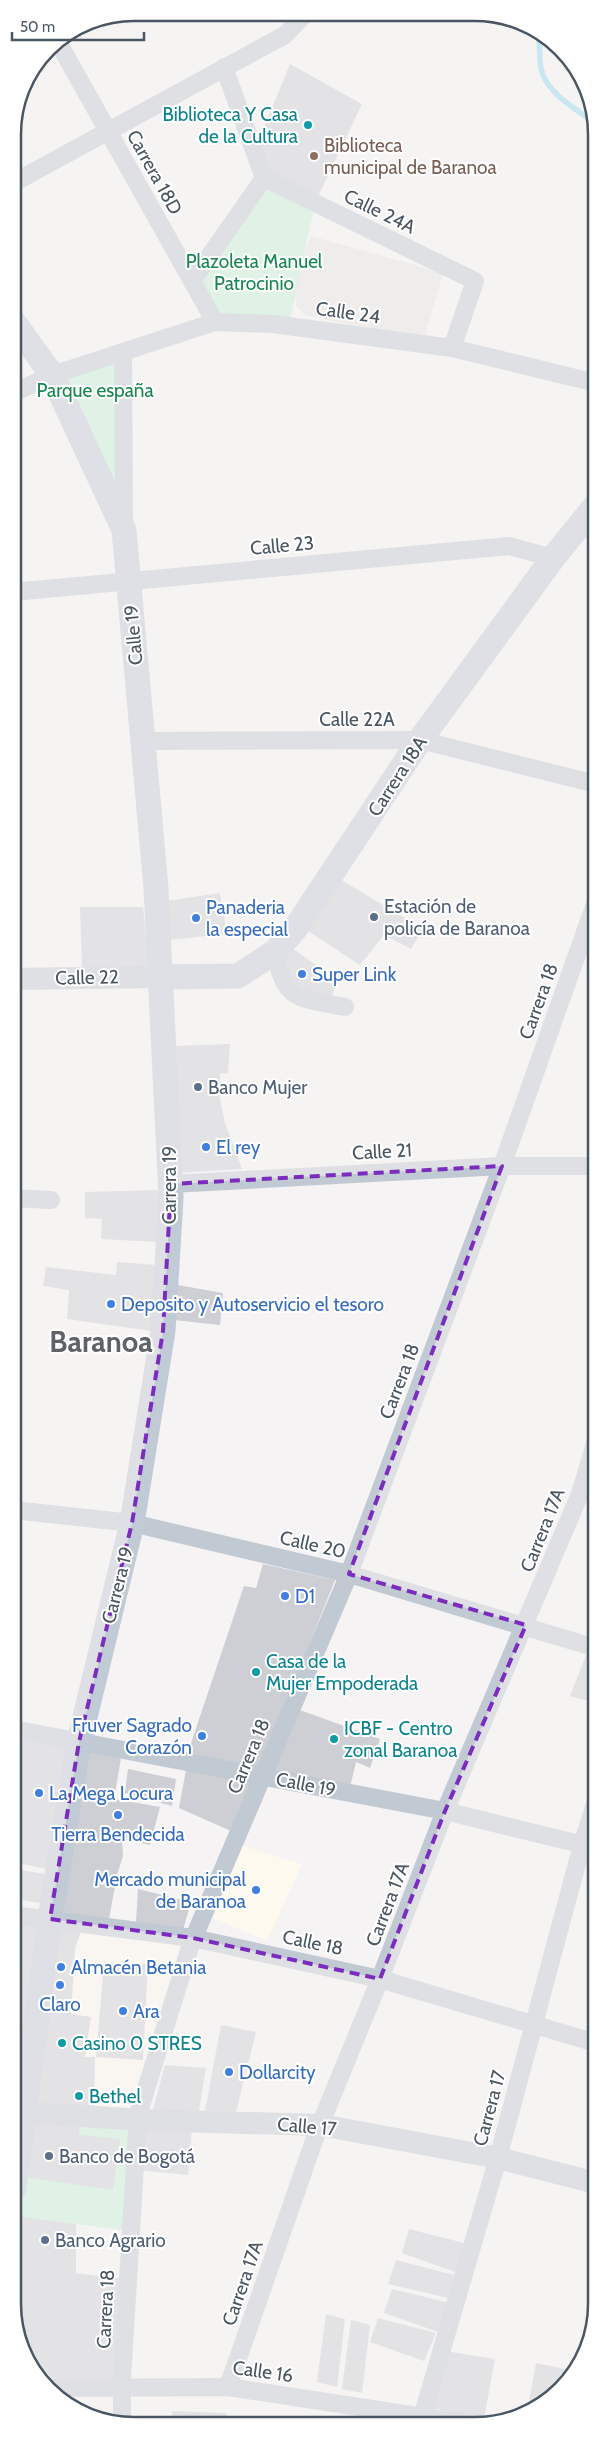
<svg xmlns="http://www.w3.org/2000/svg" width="609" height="2438" viewBox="0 0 609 2438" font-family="Cabin,sans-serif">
<rect width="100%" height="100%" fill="#f5f3f3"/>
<g fill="#fdf9ef">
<path d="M240 1845 302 1864 267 1941 211 1917Z"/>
<path d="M81 1931 184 1943 132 2114 94 2112 95 2058 85 2057 71 2014 75 1949Z"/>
</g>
<path fill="#e6e4e5" d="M311 236 443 273 424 339 305 315 296 306V300L299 266Z"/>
<g fill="#c3f1d5">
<path d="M264 178 315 203 289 326 209 313 192 281Z"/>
<path d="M123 352 121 511 52 375Z"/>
<path d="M80 2122 131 2125 130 2231 14 2216 19 2176 113 2189 79 2135Z"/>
</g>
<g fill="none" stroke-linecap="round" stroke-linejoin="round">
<path stroke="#90daee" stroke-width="5.5" d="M533 28C543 42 538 54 541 69 548 95 575 108 595 123"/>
</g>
<g fill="#cdcfd5">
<path d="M290 64 362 104 315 203 264 178 256 147Z"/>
<path d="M338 878 423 929 411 949 384 935 360 965 305 929Z"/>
<path d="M220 893 227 934 169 940 166 901Z"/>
<path d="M80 907H143L149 968 82 967Z"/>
<path d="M292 948 326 972 320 979 336 984 329 1004 293 994 286 957Z"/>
<path d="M230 1044 228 1073 220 1074V1099L225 1123 242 1169 178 1173 174 1046Z"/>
<path d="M160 1190 157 1242 101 1239 102 1219 85 1218V1192Z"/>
<path d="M117 1262 156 1265 152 1331 67 1319 69 1290 43 1286 46 1267 116 1275Z"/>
<path d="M172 1284 223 1293 220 1325 174 1320Z"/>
<path d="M263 1564 335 1580 259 1770 187 1755 244 1586 256 1588Z"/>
<path d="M586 1655 596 1658V1703L570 1696Z"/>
<path d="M300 1710 380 1739 370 1768 356 1762 350 1787 272 1773Z"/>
<path d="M21 1738 71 1747 52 1870 13 1862V1809L16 1804 13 1803V1763Z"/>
<path d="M88 1750 121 1758 114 1799 160 1807 150 1845 122 1839 123 1856 117 1875 109 1919 58 1912 84 1792 78 1790Z"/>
<path d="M128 1769 176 1779 172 1806 125 1793Z"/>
<path d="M186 1770 252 1781 231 1831 179 1808Z"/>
<path d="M13 1869 46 1874 41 1903 13 1899Z"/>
<path d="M138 1889 191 1902 183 1930 136 1922Z"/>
<path d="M13 1921 44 1925 14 2107Z"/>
<path d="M55 1927 81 1931 75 1949 71 2014 91 2017 85 2057H95L94 2112 28 2109Z"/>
<path d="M104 1962 148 1964 143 2060 96 2057Z"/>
<path d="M221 2025 256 2032 236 2112 205 2111Z"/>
<path d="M165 2065 206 2068 199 2111 153 2110Z"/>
<path d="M27 2118 80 2122 79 2135 120 2139 113 2190 19 2176Z"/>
<path d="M143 2125 192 2128 188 2175 139 2170Z"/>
<path d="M14 2216 76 2224V2273L123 2279 116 2379 42 2381 14 2320Z"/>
<path d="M409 2229 468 2244 455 2272 402 2253Z"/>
<path d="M396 2260 454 2275 448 2298 388 2284Z"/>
<path d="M392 2289 450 2303 438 2332 384 2313Z"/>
<path d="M326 2314 345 2319 337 2387 317 2382Z"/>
<path d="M378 2318 436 2333 424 2361 370 2342Z"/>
<path d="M351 2320 370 2325 362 2393 342 2389Z"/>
<path d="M445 2351 495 2359 484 2418 425 2407Z"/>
<path d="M536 2363 574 2371 566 2384 527 2413Z"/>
<path d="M172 2411 226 2413 225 2423H173Z"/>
</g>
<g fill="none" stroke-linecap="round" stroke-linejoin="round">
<g stroke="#c1cad2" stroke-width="18">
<path d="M58 42 215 322"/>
<path d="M224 67 264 178 475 281 452 348"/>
<path d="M13 183 285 35 305 14"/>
<path d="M192 281 264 178"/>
<path d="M123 352 124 522"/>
<path d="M13 393 52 375 215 322 273 324 452 348 596 383"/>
<path d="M13 592 509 546 553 558"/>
<path d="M143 741 420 740 596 784"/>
<path d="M276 951C282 1003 302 998 345 1007"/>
<path d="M171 1184 502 1166H596"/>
<path d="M13 1198 51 1200"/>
<path d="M13 1510 132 1523 349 1574 596 1648"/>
<path d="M13 1729 445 1811 596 1848"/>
<path d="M13 1915 193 1938 380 1979 596 2043"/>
<path d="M228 2387 316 2135 380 1979 445 1811 580 1494 596 1440"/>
<path d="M48 2388 228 2387 470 2424"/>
<path d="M122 2423V2379L138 2115 191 1944 349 1574 502 1166 596 901"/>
<path d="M420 2424 498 2158 582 1845 596 1801"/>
</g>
<g stroke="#c1cad2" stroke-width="22">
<path d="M13 979 161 977"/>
<path d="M14 2112 144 2120 321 2125 498 2158 596 2183"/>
</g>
<g stroke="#c1cbd6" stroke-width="25">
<path d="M13 321 52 375 124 530 156 888 171 1198 163 1331 132 1523 79 1742 50 1919 14 2189"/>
<path d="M161 977 238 976 276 951 295 929 420 740 553 558 596 505"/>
</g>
</g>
<path d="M0 0H609V2438H0ZM502 1166 349 1574 526 1625 445 1811 380 1979 193 1938 50 1919 79 1742 132 1523 163 1331 171 1184Z" fill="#f5f3f3" fill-opacity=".55" fill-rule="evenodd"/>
<path fill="none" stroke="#7b2cbf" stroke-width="4" stroke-dasharray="10 6" stroke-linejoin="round" d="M502 1166 349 1574 526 1625 445 1811 380 1979 193 1938 50 1919 79 1742 132 1523 163 1331 171 1184Z"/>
<g fill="#0f9aa8" stroke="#fff" stroke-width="2">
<circle cx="308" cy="125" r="5"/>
<circle cx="256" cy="1672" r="5"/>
<circle cx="334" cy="1739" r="5"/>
<circle cx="62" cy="2043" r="5"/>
<circle cx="79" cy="2096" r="5"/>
</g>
<circle fill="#8d6e63" stroke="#fff" stroke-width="2" cx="314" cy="156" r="5"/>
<g fill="#5c6f8a" stroke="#fff" stroke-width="2">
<circle cx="374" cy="917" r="5"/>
<circle cx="198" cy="1087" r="5"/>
<circle cx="49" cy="2156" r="5"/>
<circle cx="45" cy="2240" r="5"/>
</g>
<g fill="#3f7fe0" stroke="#fff" stroke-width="2">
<circle cx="196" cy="918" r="5"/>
<circle cx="302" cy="974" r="5"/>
<circle cx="206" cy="1147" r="5"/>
<circle cx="111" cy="1304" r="5"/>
<circle cx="285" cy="1596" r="5"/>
<circle cx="202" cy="1736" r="5"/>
<circle cx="39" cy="1793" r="5"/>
<circle cx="118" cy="1815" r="5"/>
<circle cx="256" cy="1890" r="5"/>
<circle cx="61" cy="1967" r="5"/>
<circle cx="60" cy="1985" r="5"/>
<circle cx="123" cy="2011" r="5"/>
<circle cx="229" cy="2072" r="5"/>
</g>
<g text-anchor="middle" stroke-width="4" stroke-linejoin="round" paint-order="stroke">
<g font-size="19" fill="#0d838f" stroke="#fff" text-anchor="start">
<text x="298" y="121" text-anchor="end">Biblioteca Y Casa<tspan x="298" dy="22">de la Cultura</tspan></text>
<text x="266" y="1668">Casa de la<tspan x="266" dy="22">Mujer Empoderada</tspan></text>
<text x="344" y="1735">ICBF - Centro<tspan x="344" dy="22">zonal Baranoa</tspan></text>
<text x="72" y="2050">Casino 0 STRES</text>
<text x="89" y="2103">Bethel</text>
</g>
<g font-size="19" fill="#785e54" stroke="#fff" text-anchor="start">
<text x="324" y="152">Biblioteca<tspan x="324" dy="22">municipal de Baranoa</tspan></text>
</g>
<g font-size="19" fill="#4a5661" stroke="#fff">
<text transform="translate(155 172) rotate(61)" y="7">Carrera 18D</text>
<text transform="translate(380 211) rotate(26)" y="7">Calle 24A</text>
<text transform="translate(348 312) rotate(8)" y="7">Calle 24</text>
<text transform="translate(282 545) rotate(-5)" y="7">Calle 23</text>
<text transform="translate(133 635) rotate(-95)" y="7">Calle 19</text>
<text x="357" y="726">Calle 22A</text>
<text transform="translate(397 776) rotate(-57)" y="7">Carrera 18A</text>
<text transform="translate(87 977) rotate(-1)" y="7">Calle 22</text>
<text transform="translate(538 1001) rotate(-70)" y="7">Carrera 18</text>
<text transform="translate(382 1151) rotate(-3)" y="7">Calle 21</text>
<text transform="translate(169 1185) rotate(-90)" y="7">Carrera 19</text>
<text transform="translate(399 1381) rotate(-69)" y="7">Carrera 18</text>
<text transform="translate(542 1530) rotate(-68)" y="7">Carrera 17A</text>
<text transform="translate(313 1544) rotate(13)" y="7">Calle 20</text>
<text transform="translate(117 1585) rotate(-76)" y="7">Carrera 19</text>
<text transform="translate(248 1756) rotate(-67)" y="7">Carrera 18</text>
<text transform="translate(306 1784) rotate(11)" y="7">Calle 19</text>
<text transform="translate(387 1904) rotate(-69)" y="7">Carrera 17A</text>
<text transform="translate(313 1942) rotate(12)" y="7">Calle 18</text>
<text transform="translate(489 2108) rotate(-75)" y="7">Carrera 17</text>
<text transform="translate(307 2126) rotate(5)" y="7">Calle 17</text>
<text transform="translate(242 2283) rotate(-71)" y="7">Carrera 17A</text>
<text transform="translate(105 2309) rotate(-87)" y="7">Carrera 18</text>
<text transform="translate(263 2371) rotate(8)" y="7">Calle 16</text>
</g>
<g font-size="19" fill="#17864f" stroke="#fff">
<text x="254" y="268">Plazoleta Manuel<tspan x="254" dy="22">Patrocinio</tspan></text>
<text x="95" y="397">Parque españa</text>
</g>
<g font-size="19" fill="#4e5e75" stroke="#fff" text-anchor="start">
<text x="384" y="913">Estación de<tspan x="384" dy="22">policía de Baranoa</tspan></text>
<text x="208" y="1094">Banco Mujer</text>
<text x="59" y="2163">Banco de Bogotá</text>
<text x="55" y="2247">Banco Agrario</text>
</g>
<g font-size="19" fill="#366cbe" stroke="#fff" text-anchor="start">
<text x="206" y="914">Panaderia<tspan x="206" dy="22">la especial</tspan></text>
<text x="312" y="981">Super Link</text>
<text x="216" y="1154">El rey</text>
<text x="121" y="1311">Deposito y Autoservicio el tesoro</text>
<text x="295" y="1603">D1</text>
<text x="192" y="1732" text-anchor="end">Fruver Sagrado<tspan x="192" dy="22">Corazón</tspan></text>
<text x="49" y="1800">La Mega Locura</text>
<text x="118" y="1841" text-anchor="middle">Tierra Bendecida</text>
<text x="246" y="1886" text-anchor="end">Mercado municipal<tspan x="246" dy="22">de Baranoa</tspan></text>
<text x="71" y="1974">Almacén Betania</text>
<text x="60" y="2011" text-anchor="middle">Claro</text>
<text x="133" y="2018">Ara</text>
<text x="239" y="2079">Dollarcity</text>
</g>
<g font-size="29" font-weight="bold" fill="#5f6368" stroke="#fff">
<text x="101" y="1352">Baranoa</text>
</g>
</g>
<path d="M0 0H609V2438H0ZM134 21H475A113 113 0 0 1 588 134V2304A113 113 0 0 1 475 2417H134A113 113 0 0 1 21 2304V134A113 113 0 0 1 134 21Z" fill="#fff" fill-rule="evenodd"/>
<path fill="none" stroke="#4a5661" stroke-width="2.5" d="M134 21H475A113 113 0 0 1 588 134V2304A113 113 0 0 1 475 2417H134A113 113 0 0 1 21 2304V134A113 113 0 0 1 134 21Z"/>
<path d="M12 32v8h132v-8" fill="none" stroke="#4a5661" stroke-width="2.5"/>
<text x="20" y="32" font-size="15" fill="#4a5661" stroke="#ffffff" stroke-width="4" paint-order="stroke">50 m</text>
</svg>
